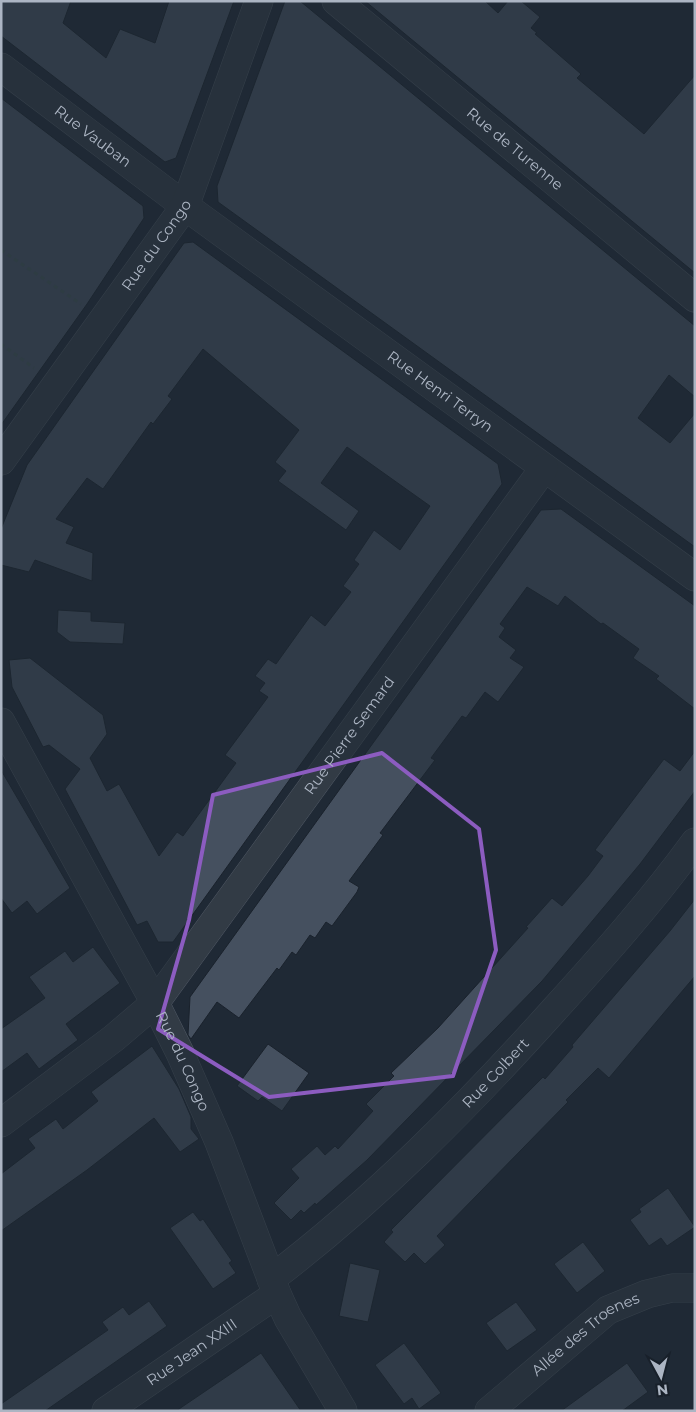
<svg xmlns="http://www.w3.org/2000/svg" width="696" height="1412" viewBox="0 0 696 1412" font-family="Montserrat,sans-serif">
<rect width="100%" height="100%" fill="#1f2935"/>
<g fill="#45505f" stroke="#1a222c">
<path d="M1 1H71L63 23 106 58 120 29 155 43 169 1H234L176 158 165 162 1 36Z"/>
<path d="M285 1H300L695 326V397L669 375 638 418 670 443 695 413V547L218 202 217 186Z"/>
<path d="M365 1H485L498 13 508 1H521L540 17 531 28 537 33 535 34 581 74 577 78 644 134 695 75V273Z"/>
<path d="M1 98 143 206 144 218 87 304 1 425Z"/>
<path d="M193 242 498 464 502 484 173 942H158L147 921 137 925 65 789 80 769 49 745 43 747 12 687 9 660 30 658 103 715 107 734 90 758 107 791 119 784 159 856 177 832 183 836 236 763 225 755 268 697 259 691 265 683 255 676 268 659 276 664 311 615 325 626 351 592 343 586 359 564 354 560 374 530 400 550 430 506 347 447 321 483 359 511 346 530 278 481 286 471 275 462 299 430 203 349 168 396 172 399 153 424 151 422 103 489 87 478 56 519 74 527 66 543 93 553 92 581 35 560 29 572 1 565V529L27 465 184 243Z"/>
<path d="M561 509 695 606V709L656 679 659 676 633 658 639 649 603 623 601 624 565 596 558 606 527 587 500 624 505 628 499 637 516 650 510 658 524 667 498 702 485 692 466 718 462 716 431 758 435 760 380 833 383 835 349 881 359 887 357 892 332 926 326 922 315 938 310 935 296 955 292 952 279 970 277 968 239 1018 217 1002 191 1039 188 1035 190 997 541 510Z"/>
<path d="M58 610 91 612V621L125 623 123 644 70 642 57 632Z"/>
<path d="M695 751V791L640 864 542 981 367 1160 316 1205 315 1203 304 1213 301 1210 291 1220 274 1203 299 1178 291 1169 317 1146 325 1155 335 1146 338 1149 373 1111 366 1104 394 1076 391 1073 438 1028 528 928 526 927 552 898 562 906 588 876 603 856 595 850 664 759 680 771Z"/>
<path d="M1 770 70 888 37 914 27 901 12 913 1 898Z"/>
<path d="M695 899V976L609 1078 598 1068 566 1100 568 1102 437 1236 445 1245 425 1264 414 1253 405 1262 384 1242 393 1232 391 1230 543 1077 545 1079 573 1047 572 1045 670 931Z"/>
<path d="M93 947 120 983 66 1024 78 1040 39 1069 27 1053 1 1072V1029L45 998 29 977 65 951 73 962Z"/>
<path d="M268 1044 309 1073 282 1111 262 1097 258 1101 237 1086Z"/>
<path d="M152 1046 179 1089 191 1117V1129L199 1139 180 1152 154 1118 87 1170 1 1231V1174L35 1148 28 1139 56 1119 63 1129 98 1101 91 1092Z"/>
<path d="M668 1188 695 1227 667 1246 661 1238 649 1246 630 1220 641 1212 639 1209Z"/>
<path d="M193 1212 200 1221 203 1219 232 1261 229 1263 236 1273 213 1289 170 1228Z"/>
<path d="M583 1242 605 1271 577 1293 554 1264Z"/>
<path d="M350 1263 380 1270 368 1322 339 1316Z"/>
<path d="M149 1301 167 1326 45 1411H1V1404L108 1330 102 1322 123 1307 129 1315Z"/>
<path d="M516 1302 537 1330 507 1351 486 1323Z"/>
<path d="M404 1343 441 1393 419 1409 412 1398 404 1404 375 1365Z"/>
<path d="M261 1353 301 1411H176L235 1371Z"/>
<path d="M627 1363 648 1392 622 1411H561Z"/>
</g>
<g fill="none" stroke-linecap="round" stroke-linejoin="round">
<defs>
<g id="minor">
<path id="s1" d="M336 1 695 298"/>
<path id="s2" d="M1 67 185 206 695 577"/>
<path id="s3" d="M1 461 185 206 259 1"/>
<path id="s4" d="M1 722 155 1003 180 1053 219 1142 277 1294 288 1318 343 1411"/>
<path id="s5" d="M1 1123 114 1038 155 1003 544 468"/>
<path id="s6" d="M271 1279C375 1200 467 1107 554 1010 603 956 652 901 695 842"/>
<path id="s7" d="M106 1411 277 1294"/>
<path id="s8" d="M489 1411 608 1310 647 1294 672 1288H695"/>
</g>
</defs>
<use href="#minor" stroke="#505864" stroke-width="29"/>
<g stroke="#405355" stroke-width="3" stroke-dasharray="4 4" stroke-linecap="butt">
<path d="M1 250 81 304"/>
<path d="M1 344 34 368"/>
</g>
<use href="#minor" stroke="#323b45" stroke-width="28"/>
</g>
<path d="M0 0H696V1412H0ZM382 753 479 829 496 950 453 1076 269 1097 158 1029 189 920 213 795Z" fill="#1f2935" fill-opacity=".55" fill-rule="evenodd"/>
<path fill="none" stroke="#8c5cc0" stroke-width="4" stroke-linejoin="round" d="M382 753 479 829 496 950 453 1076 269 1097 158 1029 189 920 213 795Z"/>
<g text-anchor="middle" stroke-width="5" stroke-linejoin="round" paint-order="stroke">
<g font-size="15" fill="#acb5c3" stroke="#18202a">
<text dy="5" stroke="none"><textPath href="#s2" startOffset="115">Rue Vauban</textPath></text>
<text dy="5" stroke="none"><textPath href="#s1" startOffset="232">Rue de Turenne</textPath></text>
<text dy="5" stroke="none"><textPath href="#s3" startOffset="266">Rue du Congo</textPath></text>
<text dy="5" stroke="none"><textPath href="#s2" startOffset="546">Rue Henri Terryn</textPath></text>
<text dy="5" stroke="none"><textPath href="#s5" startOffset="526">Rue Pierre Semard</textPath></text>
<text dy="5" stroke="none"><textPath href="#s4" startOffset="385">Rue du Congo</textPath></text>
<text dy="5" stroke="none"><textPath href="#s6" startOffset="305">Rue Colbert</textPath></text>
<text dy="5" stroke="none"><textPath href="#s8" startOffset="124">Allée des Troenes</textPath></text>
<text dy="5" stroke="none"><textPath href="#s7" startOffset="104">Rue Jean XXIII</textPath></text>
</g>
</g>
<rect width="696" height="1412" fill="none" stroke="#acb5c3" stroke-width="5"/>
<g transform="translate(661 1377) rotate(173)" stroke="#18202a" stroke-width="4" paint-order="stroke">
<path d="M0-4L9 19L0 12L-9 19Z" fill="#acb5c3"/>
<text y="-8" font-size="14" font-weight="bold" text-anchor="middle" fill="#acb5c3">N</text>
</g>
</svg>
